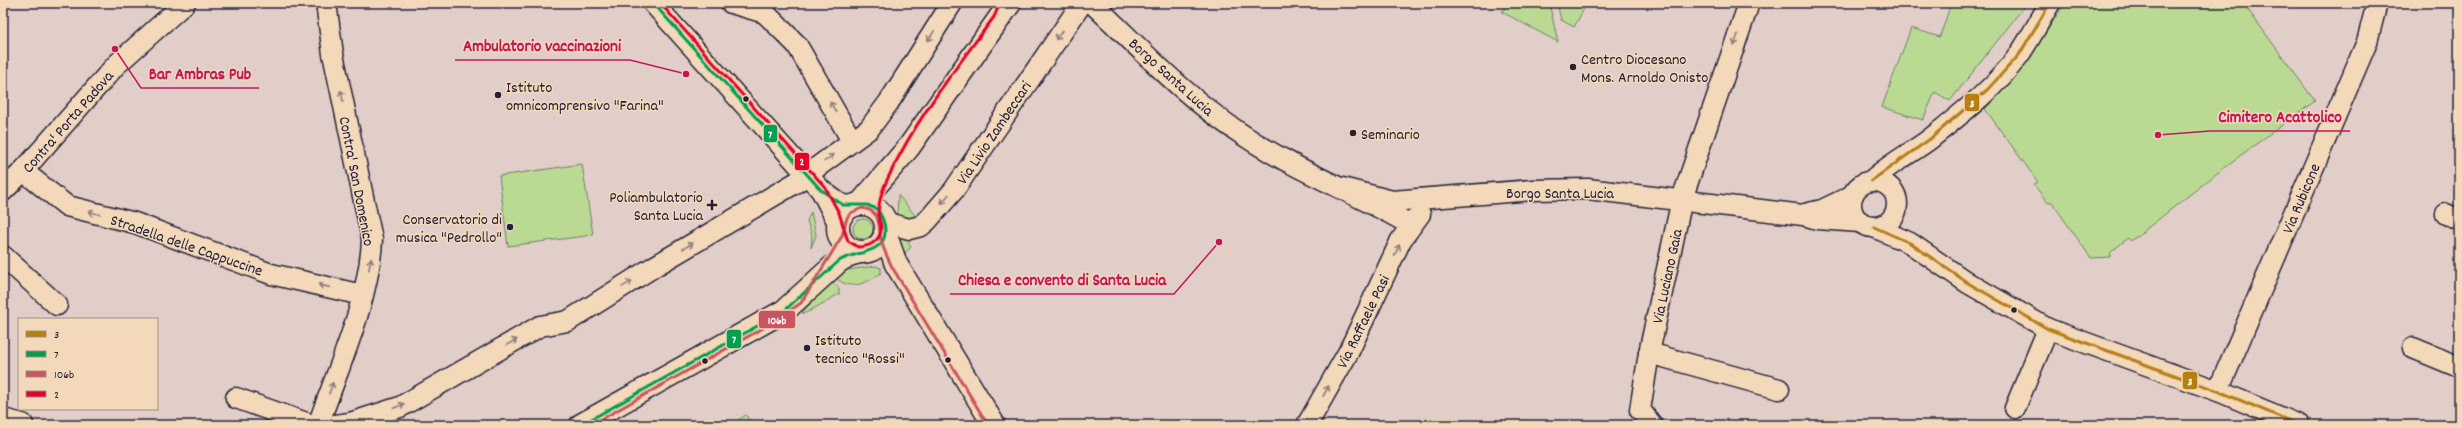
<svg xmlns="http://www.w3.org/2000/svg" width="2462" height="428" viewBox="0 0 2462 428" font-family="Dekko,sans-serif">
<rect width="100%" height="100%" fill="#e2cec8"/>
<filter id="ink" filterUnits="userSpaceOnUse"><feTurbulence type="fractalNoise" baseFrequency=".025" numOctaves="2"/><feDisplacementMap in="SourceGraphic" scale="8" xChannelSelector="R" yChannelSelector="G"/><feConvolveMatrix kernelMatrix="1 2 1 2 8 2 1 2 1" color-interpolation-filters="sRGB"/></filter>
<g filter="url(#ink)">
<g fill="#bada93" stroke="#6e7e67">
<path d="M1507 3H1549L1558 42 1502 12Z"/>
<path d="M1557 3H1587L1574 27 1561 20Z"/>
<path d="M1951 3H2027L1950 101 1935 92 1923 120 1882 107 1911 28 1940 37Z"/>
<path d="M2065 3H2243L2315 101 2230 163 2131 241 2128 238 2111 252 2110 257 2091 258 2051 201 2048 203 2034 185 2038 182 1985 109 2028 60Z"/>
<path d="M582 164 593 235 508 246 499 176Z"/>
<path d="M898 195 918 219 914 223 897 216Z"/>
<path d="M811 212 816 235 811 248 812 235 807 221Z"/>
<circle cx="863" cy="229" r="10"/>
<path d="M923 233 919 238 916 236 908 243 911 247 905 253 898 242 900 235Z"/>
<path d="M876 266 881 268V273C867 283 851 291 837 279L847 270Z"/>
<path d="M830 280 839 288V294L806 313H802Z"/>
<path d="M746 415 752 425H730Z"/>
</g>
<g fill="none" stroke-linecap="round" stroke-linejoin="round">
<defs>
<g id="minor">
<path d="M653 3 821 190 839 203 849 207"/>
<path d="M731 3 765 13 797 45 852 141"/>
<path d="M1092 3C1140 48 1185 97 1240 133 1294 170 1355 192 1411 225"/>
<path d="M23 171 67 206 135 223 271 274 362 295"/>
<path d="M1871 181C1889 164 1910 154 1930 139 1961 114 1995 88 2019 55 2030 39 2040 20 2050 3"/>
<circle cx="1874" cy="204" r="23"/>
<path d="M1342 188 1392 201 1533 190 1587 189 1803 215 1817 219 1861 222"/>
<path d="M3 191 23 171 116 65 185 3"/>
<path d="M822 192 838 223"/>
<path d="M1805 214 1822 210 1853 195"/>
<path d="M2446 214 2459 220"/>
<path d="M885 222 909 229 921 226 927 221 954 190 1082 3"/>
<path d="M1874 227 1910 243 1968 283 2048 329 2218 391 2299 425"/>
<path d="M3 256 57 305"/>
<path d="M2413 348 2459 367"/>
<path d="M1649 353 1779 389"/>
<path d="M2218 391 2367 42 2377 3"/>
<path d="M236 398 312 425"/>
<path d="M2015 408 2048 329"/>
<path d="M318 425C338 369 370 298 372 239L333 54 326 3"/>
<path d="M335 425 350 423 400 407 540 326 568 321 655 266 797 182 869 129 889 102 952 3"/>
<path d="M1307 425 1349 351 1401 240 1420 214"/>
<path d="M1652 425 1640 410 1649 353 1682 199 1749 3"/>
</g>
<g id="major">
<circle cx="862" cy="228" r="24"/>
<path d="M860 204 909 147 1010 3"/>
<path d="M885 233 896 264 994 425"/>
<path d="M3 420 22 425"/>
<path d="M581 425 784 311 839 261 849 255 860 252"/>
</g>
</defs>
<use href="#minor" stroke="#22223b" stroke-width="23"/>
<use href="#major" stroke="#22223b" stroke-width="25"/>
<use href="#minor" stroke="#f3d8ba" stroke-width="20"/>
<use href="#major" stroke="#f3d8ba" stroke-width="22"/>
<defs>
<g id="bus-1">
<path d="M1871 181 1930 139 1988 89 2019 55 2050 3"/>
<path d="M1874 227 1910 243 1968 283 2048 329 2218 391 2299 425"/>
</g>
<path id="bus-2" d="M581 425 784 311 839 261C850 254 864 254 875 248 891 240 885 220 877 209L867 205H843L821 190 653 3"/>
<path id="bus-3" d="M591 425 772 323 801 303 842 236 847 218 851 213 862 208C882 211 878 225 881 240 883 249 888 258 892 267L988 425"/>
<path id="bus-4" d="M660 3 825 187 839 213 848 241 858 247C869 247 881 241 881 228 881 223 878 218 878 213 879 201 883 188 888 178 915 120 956 68 994 17L1000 3"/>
</defs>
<use href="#bus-1" stroke="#f3d8ba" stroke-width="6"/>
<use href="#bus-2" stroke="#f3d8ba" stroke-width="6"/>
<use href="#bus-3" stroke="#f3d8ba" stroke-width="6"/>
<use href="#bus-4" stroke="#f3d8ba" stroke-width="6"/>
<use href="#bus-1" stroke="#b77e12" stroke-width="3"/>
<use href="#bus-2" stroke="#029f50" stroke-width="3"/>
<use href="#bus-3" stroke="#ca5462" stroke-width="3"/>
<use href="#bus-4" stroke="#e4002b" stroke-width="3"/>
</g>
<defs><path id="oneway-shaft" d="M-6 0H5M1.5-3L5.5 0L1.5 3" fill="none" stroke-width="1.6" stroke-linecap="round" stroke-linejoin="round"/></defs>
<g stroke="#8a7d7a">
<use href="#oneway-shaft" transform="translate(1059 35) rotate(125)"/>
<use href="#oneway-shaft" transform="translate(931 36) rotate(122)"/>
<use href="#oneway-shaft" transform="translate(1736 40) rotate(109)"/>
<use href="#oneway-shaft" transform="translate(342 96) rotate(-101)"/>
<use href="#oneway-shaft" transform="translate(833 107) rotate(-120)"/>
<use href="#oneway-shaft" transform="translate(829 158) rotate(-36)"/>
<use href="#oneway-shaft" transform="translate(945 199) rotate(130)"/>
<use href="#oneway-shaft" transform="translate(94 213) rotate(-166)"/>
<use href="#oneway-shaft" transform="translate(688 246) rotate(-30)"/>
<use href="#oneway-shaft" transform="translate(1397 250) rotate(-65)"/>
<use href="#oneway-shaft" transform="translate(370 264) rotate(-79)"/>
<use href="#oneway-shaft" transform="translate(627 284) rotate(-32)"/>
<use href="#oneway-shaft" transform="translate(324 286) rotate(-167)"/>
<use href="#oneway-shaft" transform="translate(512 342) rotate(-30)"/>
<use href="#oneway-shaft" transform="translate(331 388) rotate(-71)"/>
<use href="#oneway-shaft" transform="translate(1326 391) rotate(-61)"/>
<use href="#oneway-shaft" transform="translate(399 406) rotate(-23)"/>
</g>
</g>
<g fill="#22223b" stroke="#f3d8ba" stroke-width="1.5">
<circle cx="1573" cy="67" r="4"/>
<circle cx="498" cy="95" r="4"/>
<circle cx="746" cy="99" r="3.5"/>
<circle cx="1353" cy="133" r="4"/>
<path d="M710 199h4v4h4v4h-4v4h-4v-4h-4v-4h4z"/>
<circle cx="510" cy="227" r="4"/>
<circle cx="2014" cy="310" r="3.5"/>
<circle cx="807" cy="348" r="4"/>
<circle cx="948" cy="360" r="3.5"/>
<circle cx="705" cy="361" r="3.5"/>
</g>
<g text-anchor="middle" stroke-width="3" stroke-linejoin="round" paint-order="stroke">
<g font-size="16" fill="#22223b" stroke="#f3d8ba" text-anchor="start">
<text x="1581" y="64">Centro Diocesano<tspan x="1581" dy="18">Mons. Arnoldo Onisto</tspan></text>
<text x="506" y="92">Istituto<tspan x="506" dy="18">omnicomprensivo "Farina"</tspan></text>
<text x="1361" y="139">Seminario</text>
<text x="703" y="202" text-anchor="end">Poliambulatorio<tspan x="703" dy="18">Santa Lucia</tspan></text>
<text x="502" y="224" text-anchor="end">Conservatorio di<tspan x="502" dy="18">musica "Pedrollo"</tspan></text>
<text x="815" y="345">Istituto<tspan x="815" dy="18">tecnico "Rossi"</tspan></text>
</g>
<g font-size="16" fill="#22223b" stroke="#f3d8ba">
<text transform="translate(1172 76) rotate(42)" y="6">Borgo Santa Lucia</text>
<text transform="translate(67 121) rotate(-49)" y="6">Contra' Porta Padova</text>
<text transform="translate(993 132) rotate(-56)" y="6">Via Livio Zambeccari</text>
<text transform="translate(358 181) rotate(79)" y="6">Contra' San Domenico</text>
<text x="1560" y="198">Borgo Santa Lucia</text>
<text transform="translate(2300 198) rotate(-67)" y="6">Via Rubicone</text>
<text transform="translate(187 244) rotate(19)" y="6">Stradella delle Cappuccine</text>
<text transform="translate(1666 276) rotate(-78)" y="6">Via Luciano Gaia</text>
<text transform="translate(1362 321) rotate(-64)" y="6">Via Raffaele Pasi</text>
</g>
</g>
<path fill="none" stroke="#c2185b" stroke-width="1.5" d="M686 74L630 60H455M115 49L141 88H259M2158 135L2210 131H2350M1219 242L1174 294H950"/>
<g fill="#c2185b" stroke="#f3d8ba" stroke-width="1.5">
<circle cx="686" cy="74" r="4"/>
<circle cx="115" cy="49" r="4"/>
<circle cx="2158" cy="135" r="4"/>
<circle cx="1219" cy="242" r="4"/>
</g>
<g font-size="17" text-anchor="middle" font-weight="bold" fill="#c2185b" stroke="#f3d8ba" stroke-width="3" stroke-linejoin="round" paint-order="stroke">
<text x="542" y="51">Ambulatorio vaccinazioni</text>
<text x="200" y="79">Bar Ambras Pub</text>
<text x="2280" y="122">Cimitero Acattolico</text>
<text x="1062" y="285">Chiesa e convento di Santa Lucia</text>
</g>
<g stroke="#f3d8ba" stroke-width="1.5">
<rect x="1964" y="93" width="16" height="19" rx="4" fill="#b77e12"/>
<rect x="763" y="124" width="15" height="19" rx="4" fill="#029f50"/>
<rect x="794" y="152" width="16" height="19" rx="4" fill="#e4002b"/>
<rect x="758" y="310" width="38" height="19" rx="4" fill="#ca5462"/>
<rect x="726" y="329" width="16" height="20" rx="4" fill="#029f50"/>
<rect x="2182" y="371" width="16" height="19" rx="4" fill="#b77e12"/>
</g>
<g font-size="11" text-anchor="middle" font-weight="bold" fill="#fff">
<text x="1972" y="107">3</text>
<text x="770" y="138">7</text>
<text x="802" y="165">2</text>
<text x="777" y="324">106b</text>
<text x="734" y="343">7</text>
<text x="2190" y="385">3</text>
</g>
<rect width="2462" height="428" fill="none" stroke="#f3d8ba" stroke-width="16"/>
<rect x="8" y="8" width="2446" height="412" fill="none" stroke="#22223b" stroke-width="1.5" filter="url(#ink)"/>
<rect x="18" y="318" width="140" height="92" fill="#f3d8ba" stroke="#9f8f87"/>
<rect x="26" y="331" width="20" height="6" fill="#b77e12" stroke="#9f8f87"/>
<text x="54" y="338" font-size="12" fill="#22223b">3</text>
<rect x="26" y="351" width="20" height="6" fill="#029f50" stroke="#9f8f87"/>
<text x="54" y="358" font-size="12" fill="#22223b">7</text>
<rect x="26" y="371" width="20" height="6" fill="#ca5462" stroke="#9f8f87"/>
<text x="54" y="378" font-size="12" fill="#22223b">106b</text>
<rect x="26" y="391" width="20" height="6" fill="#e4002b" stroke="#9f8f87"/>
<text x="54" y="398" font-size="12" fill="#22223b">2</text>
</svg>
